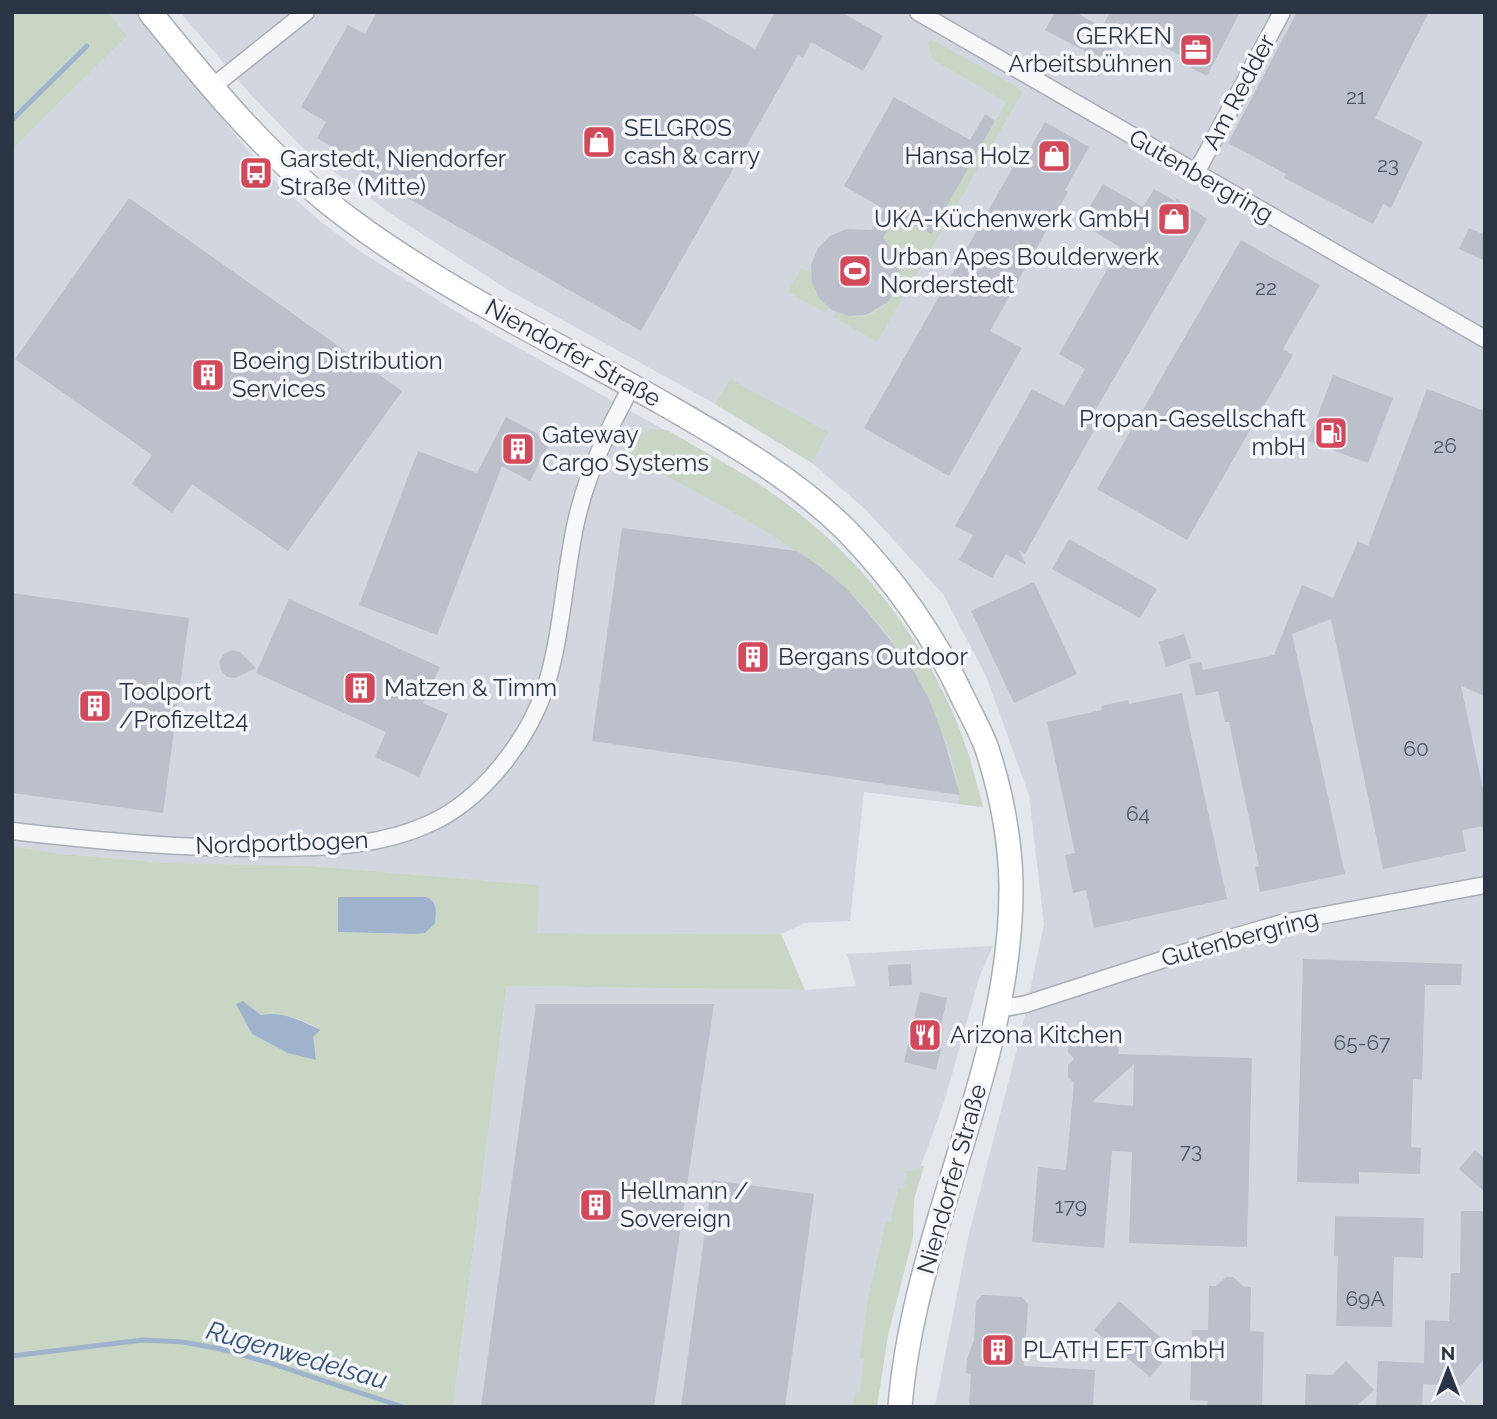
<svg xmlns="http://www.w3.org/2000/svg" width="1497" height="1419" viewBox="0 0 1497 1419" font-family="Raleway,sans-serif">
<rect width="100%" height="100%" fill="#e4e7ec"/>
<g fill="#d2d6de">
<path d="M108 12H135L269 176 320 221 361 252 483 328 755 481 783 501 834 543 887 602 930 666 952 711 969 755 983 807 864 792 850 921 805 923 781 934 536 933 539 885 313 866 169 863 62 854 12 846V149L126 37Z"/>
<path d="M180 12H1485V1407H935L969 1233 1021 1034 1044 924 1029 795 986 676 943 594 866 510 812 463 715 404 510 291 391 214 304 149 251 95Z"/>
<path d="M993 946 980 975 945 1099 921 1166 914 1172 868 1407H453L507 986 805 990 856 986 847 954Z"/>
</g>
<g fill="#c9d6c5" fill-rule="evenodd">
<path d="M12 12H108L127 36 12 149Z"/>
<path d="M931 39 1019 88 1022 93 877 342 833 317 836 312C885 333 918 276 883 238L896 215 931 234 1006 102 932 59 929 43Z"/>
<path d="M801 268 811 273 815 291 829 308 826 313 788 292Z"/>
<path d="M730 379 828 432 812 463 715 404Z"/>
<path d="M650 429 667 430C705 452 744 473 780 499 855 553 915 627 952 711 966 742 974 774 983 807L959 804C961 779 948 745 938 722 914 663 874 610 824 569 812 560 798 552 784 543 733 510 679 483 626 455 633 444 637 434 650 429Z"/>
<path d="M12 846 62 854 169 863 313 866 539 885 537 933 781 934 805 990 507 986 453 1407H12ZM338 897H339L414 934 338 932ZM243 1001 261 1015C282 1011 303 1020 321 1030L313 1037 252 1034Z"/>
<path d="M921 1166H924L914 1199 913 1237 888 1335 877 1407H853L855 1392 860 1393 864 1359 860 1358 868 1299 886 1221H891L898 1188 904 1189 907 1171H914Z"/>
</g>
<g fill="#9fb4cc">
<path d="M338 897H426C438 902 436 911 435 923L425 933 414 934 338 932Z"/>
<path d="M243 1001 261 1015C284 1011 301 1021 321 1030L313 1037 316 1060 288 1053 252 1034 236 1004Z"/>
</g>
<g fill="none" stroke-linecap="round" stroke-linejoin="round">
<g stroke="#9fb4cc" stroke-width="5">
<path d="M12 120 87 46"/>
<path d="M12 1356 143 1340 183 1342 221 1349 267 1362 403 1407"/>
</g>
</g>
<g fill="#bbc0ca" fill-rule="evenodd">
<path d="M377 12H690L755 49 775 12H841L883 36 863 71 811 42 803 58 798 55 641 331 341 160 344 154 317 138 326 122 301 107 348 25 365 34Z"/>
<path d="M1055 12H1075L1102 27 1110 12H1240L1207 76 1191 68 1193 62 1130 29 1124 39 1119 36 1105 62 1045 30Z"/>
<path d="M1297 12H1429L1375 118 1423 142 1391 208 1383 204 1373 224 1284 178 1286 174 1228 143Z"/>
<path d="M894 97 970 140 985 114 995 121 931 234 896 215 883 238 894 252 899 269 897 286 888 302 866 315 848 316 832 310 819 298 812 282 811 265 818 248 830 236 846 229 872 230 884 209 844 186Z"/>
<path d="M1045 122 1089 147 1065 190 1068 192 990 331 1022 348 949 476 864 428 1016 162 1021 165Z"/>
<path d="M1103 184 1143 207 1154 189 1175 201 1177 199 1207 219 1089 421 1097 425 1025 554 1019 550 1026 565 1006 554 992 578 959 560 973 535 955 526 1032 389 1064 406 1085 369 1059 354 1120 247 1080 223Z"/>
<path d="M129 198 402 391 288 551 192 484 172 513 132 484 152 455 15 359Z"/>
<path d="M1469 228 1485 235V261L1459 249Z"/>
<path d="M1241 240 1320 285 1283 349 1293 355 1187 540 1097 489Z"/>
<path d="M1333 375 1393 398 1368 463 1308 441Z"/>
<path d="M1427 389 1485 411V696L1461 686 1485 798V826L1462 830 1466 851 1383 869 1331 619 1292 634 1345 874 1260 892 1255 867 1259 866 1229 722H1225L1218 691 1196 696 1189 664 1201 662 1203 670 1274 655 1302 585 1333 598 1358 541 1368 546Z"/>
<path d="M506 417 551 441 530 481 502 466 437 635 359 605 418 451 477 473Z"/>
<path d="M622 528 797 551 822 568 846 588 874 620 913 670 928 697 941 730 960 795 592 741Z"/>
<path d="M1069 539 1157 589 1140 618 1052 569Z"/>
<path d="M1034 582 1077 674 1014 703 971 611Z"/>
<path d="M12 593 189 618 163 813 12 793Z"/>
<path d="M289 599 440 667 423 703 448 714 419 777 375 757 386 732 256 673Z"/>
<path d="M1184 634 1192 658 1166 667 1159 642Z"/>
<path d="M232 650 240 652 256 668 235 678 227 677 221 670 219 662 224 654Z"/>
<path d="M1182 693 1227 899 1094 928 1086 890 1073 893 1065 855 1075 853 1047 722 1102 710 1101 706 1128 700 1129 704Z"/>
<path d="M1303 959 1462 964 1461 985H1425L1422 1080 1413 1079 1411 1147 1421 1148 1420 1174 1359 1172V1184L1297 1182Z"/>
<path d="M911 964 912 985 889 986 888 965Z"/>
<path d="M920 992 947 998 938 1040 943 1041 936 1070 904 1062Z"/>
<path d="M536 1004H714L654 1407H481Z"/>
<path d="M1076 1034H1089L1095 1041 1101 1035H1113L1119 1041 1118 1054 1252 1058 1247 1247 1129 1243 1132 1152 1112 1151 1104 1248 1032 1242 1038 1167 1066 1170 1074 1083 1068 1077V1065L1074 1059 1068 1052 1069 1039ZM1134 1064 1133 1106 1092 1102Z"/>
<path d="M1475 1150 1485 1159V1192L1459 1169Z"/>
<path d="M712 1180 814 1194 785 1407H681Z"/>
<path d="M1461 1211H1485V1358L1461 1386 1423 1384 1422 1407H1376L1378 1361 1424 1363 1425 1320 1449 1321 1451 1273H1460Z"/>
<path d="M1335 1216 1424 1218 1423 1258 1394 1257 1392 1327 1336 1326 1338 1256H1334Z"/>
<path d="M1226 1277H1233L1243 1286 1251 1287 1250 1331 1264 1332 1262 1405 1207 1407 1208 1401 1190 1400 1192 1330H1208L1209 1286H1216Z"/>
<path d="M982 1295 1022 1297 1028 1304 1024 1366 1095 1370 1093 1407H969L971 1374 966 1373 967 1359 974 1340 976 1302Z"/>
<path d="M1119 1301 1174 1349 1150 1377 1094 1330Z"/>
<path d="M1346 1361 1374 1390 1356 1407H1305L1306 1374 1332 1375Z"/>
</g>
<g fill="none" stroke-linecap="round" stroke-linejoin="round">
<defs>
<g id="minor">
<path d="M918 12 1485 339"/>
<path d="M211 88 306 12"/>
<path d="M1196 173 1282 12"/>
<path d="M12 831C98 841 184 849 271 848 326 847 380 847 431 823 483 799 527 741 545 689 562 637 564 576 576 522 587 473 608 429 632 386"/>
<path d="M999 1009 1026 1004 1220 941 1282 923 1485 885"/>
</g>
<path id="secondary" d="M150 12C211 88 273 163 352 221 449 293 561 345 666 405 728 441 793 478 845 529 894 579 935 637 964 700 972 716 981 732 987 749 1001 792 1010 838 1011 883 1013 1065 914 1228 900 1407"/>
</defs>
<use href="#minor" stroke="#a9aeb7" stroke-width="19"/>
<use href="#secondary" stroke="#a9aeb7" stroke-width="26"/>
<use href="#minor" stroke="#f7f8fa" stroke-width="16"/>
<use href="#secondary" stroke="#fff" stroke-width="23"/>
</g>
<defs>
<symbol id="office-square" viewBox="-11 -11 22 22"><rect x="-9" y="-9" width="18" height="18" rx="4" fill="#d1495b" stroke="#f4f6f9"/><path d="M-6-3h4V-5.5h4V-3h4V5H-6ZM-1-4.5V-3h2v-1.5ZM-6 0V1H6V0Z" fill="#fff"/></symbol>
<symbol id="shop-square" viewBox="-11 -11 22 22"><rect x="-9" y="-9" width="18" height="18" rx="4" fill="#d1495b" stroke="#f4f6f9"/><path d="M-5-2.5h2.3a2.7 3.5 0 0 1 5.4 0H5L5.5 6h-11ZM-1.5-2.5h3a1.5 2.3 0 0 0-3 0Z" fill="#fff"/></symbol>
<symbol id="bus-square" viewBox="-11 -11 22 22"><rect x="-9" y="-9" width="18" height="18" rx="4" fill="#d1495b" stroke="#f4f6f9"/><path d="M-5-6H5V4H4V6H2V4H-2V6H-4V4H-5ZM-3.5-4V0h7V-4ZM-3.5 1.2v1.5H-2V1.2ZM2 1.2v1.5H3.5V1.2Z" fill="#fff"/></symbol>
<symbol id="stadium-square" viewBox="-11 -11 22 22"><rect x="-9" y="-9" width="18" height="18" rx="4" fill="#d1495b" stroke="#f4f6f9"/><path d="M0-5a6.5 5 0 1 0 0 10a6.5 5 0 1 0 0-10ZM-3.5-1.8h7v3.6h-7Z" fill="#fff"/></symbol>
<symbol id="building-square" viewBox="-11 -11 22 22"><rect x="-9" y="-9" width="18" height="18" rx="4" fill="#d1495b" stroke="#f4f6f9"/><path d="M-4-6H4V6H1V3H-1V6H-4ZM-2.5-4.3h1.7v1.8h-1.7ZM.8-4.3h1.7v1.8H.8ZM-2.5-1h1.7V.8h-1.7ZM.8-1h1.7V.8H.8Z" fill="#fff"/></symbol>
<symbol id="fuel-square" viewBox="-11 -11 22 22"><rect x="-9" y="-9" width="18" height="18" rx="4" fill="#d1495b" stroke="#f4f6f9"/><path d="M-5.5-6h7V0h2V4h1.3V-2.5L3-4.5l.8-.8L6-3V5H2.5V1h-1V6h-7ZM-4.2-4.7v3.2H.2V-4.7Z" fill="#fff"/></symbol>
<symbol id="restaurant-square" viewBox="-11 -11 22 22"><rect x="-9" y="-9" width="18" height="18" rx="4" fill="#d1495b" stroke="#f4f6f9"/><path d="M-5-6h1v4h1v-4h1v4h1v-4h1v5L-1.5 .5V6h-2V.5L-5-1ZM5-6V6H3V1.5H1.5Q1.5-4 5-6Z" fill="#fff"/></symbol>
</defs>
<g fill-rule="evenodd">
<use href="#office-square" x="1177" y="31" width="38" height="38"/>
<use href="#shop-square" x="580" y="123" width="38" height="38"/>
<use href="#shop-square" x="1035" y="137" width="38" height="38"/>
<use href="#bus-square" x="237" y="154" width="38" height="38"/>
<use href="#shop-square" x="1155" y="200" width="38" height="38"/>
<use href="#stadium-square" x="836" y="252" width="38" height="38"/>
<use href="#building-square" x="189" y="356" width="38" height="38"/>
<use href="#fuel-square" x="1312" y="414" width="38" height="38"/>
<use href="#building-square" x="499" y="430" width="38" height="38"/>
<use href="#building-square" x="734" y="638" width="38" height="38"/>
<use href="#building-square" x="341" y="669" width="38" height="38"/>
<use href="#building-square" x="76" y="687" width="38" height="38"/>
<use href="#restaurant-square" x="906" y="1016" width="38" height="38"/>
<use href="#building-square" x="577" y="1186" width="38" height="38"/>
<use href="#building-square" x="979" y="1331" width="38" height="38"/>
</g>
<g text-anchor="middle" stroke-width="7" stroke-linejoin="round" paint-order="stroke">
<g font-size="21" fill="#4f5766">
<text x="1356" y="104">21</text>
<text x="1388" y="172">23</text>
<text x="1266" y="295">22</text>
<text x="1445" y="453">26</text>
<text x="1416" y="756">60</text>
<text x="1138" y="821">64</text>
<text x="1362" y="1050">65-67</text>
<text x="1191" y="1158">73</text>
<text x="1071" y="1213">179</text>
<text x="1365" y="1306">69A</text>
</g>
<g font-size="24" fill="#2b3445" stroke="#f4f6f9" text-anchor="start">
<text x="1172" y="44" text-anchor="end">GERKEN<tspan x="1172" dy="28">Arbeitsbühnen</tspan></text>
<text x="624" y="136">SELGROS<tspan x="624" dy="28">cash &amp; carry</tspan></text>
<text x="1030" y="164" text-anchor="end">Hansa Holz</text>
<text x="280" y="167">Garstedt, Niendorfer<tspan x="280" dy="28">Straße (Mitte)</tspan></text>
<text x="1150" y="227" text-anchor="end">UKA-Küchenwerk GmbH</text>
<text x="880" y="265">Urban Apes Boulderwerk<tspan x="880" dy="28">Norderstedt</tspan></text>
<text x="232" y="369">Boeing Distribution<tspan x="232" dy="28">Services</tspan></text>
<text x="1306" y="427" text-anchor="end">Propan-Gesellschaft<tspan x="1306" dy="28">mbH</tspan></text>
<text x="542" y="443">Gateway<tspan x="542" dy="28">Cargo Systems</tspan></text>
<text x="778" y="665">Bergans Outdoor</text>
<text x="384" y="696">Matzen &amp; Timm</text>
<text x="119" y="700">Toolport<tspan x="119" dy="28">/Profizelt24</tspan></text>
<text x="950" y="1043">Arizona Kitchen</text>
<text x="620" y="1199">Hellmann /<tspan x="620" dy="28">Sovereign</tspan></text>
<text x="1023" y="1358">PLATH EFT GmbH</text>
</g>
<g font-size="24" fill="#2b3445" stroke="#f4f6f9">
<text transform="translate(1239 92) rotate(-62)" y="8">Am Redder</text>
<text transform="translate(1201 176) rotate(30)" y="8">Gutenbergring</text>
<text transform="translate(573 353) rotate(29)" y="8">Niendorfer Straße</text>
<text transform="translate(282 843) rotate(-2)" y="8">Nordportbogen</text>
<text transform="translate(1240 938) rotate(-15)" y="8">Gutenbergring</text>
<text transform="translate(952 1179) rotate(-74)" y="8">Niendorfer Straße</text>
</g>
<g font-size="26" font-style="italic" fill="#34527a" stroke="#f4f6f9">
<text transform="translate(297 1355) rotate(16)" y="9">Rugenwedelsau</text>
</g>
</g>
<rect width="1497" height="1419" fill="none" stroke="#2b3445" stroke-width="28"/>
<g transform="translate(1448 1370)" stroke="#f4f6f9" stroke-width="5" paint-order="stroke">
<path d="M0-5L12 26L0 18L-12 26Z" fill="#2b3445"/>
<text y="-10" font-size="19" font-weight="bold" text-anchor="middle" fill="#2b3445">N</text>
</g>
</svg>
